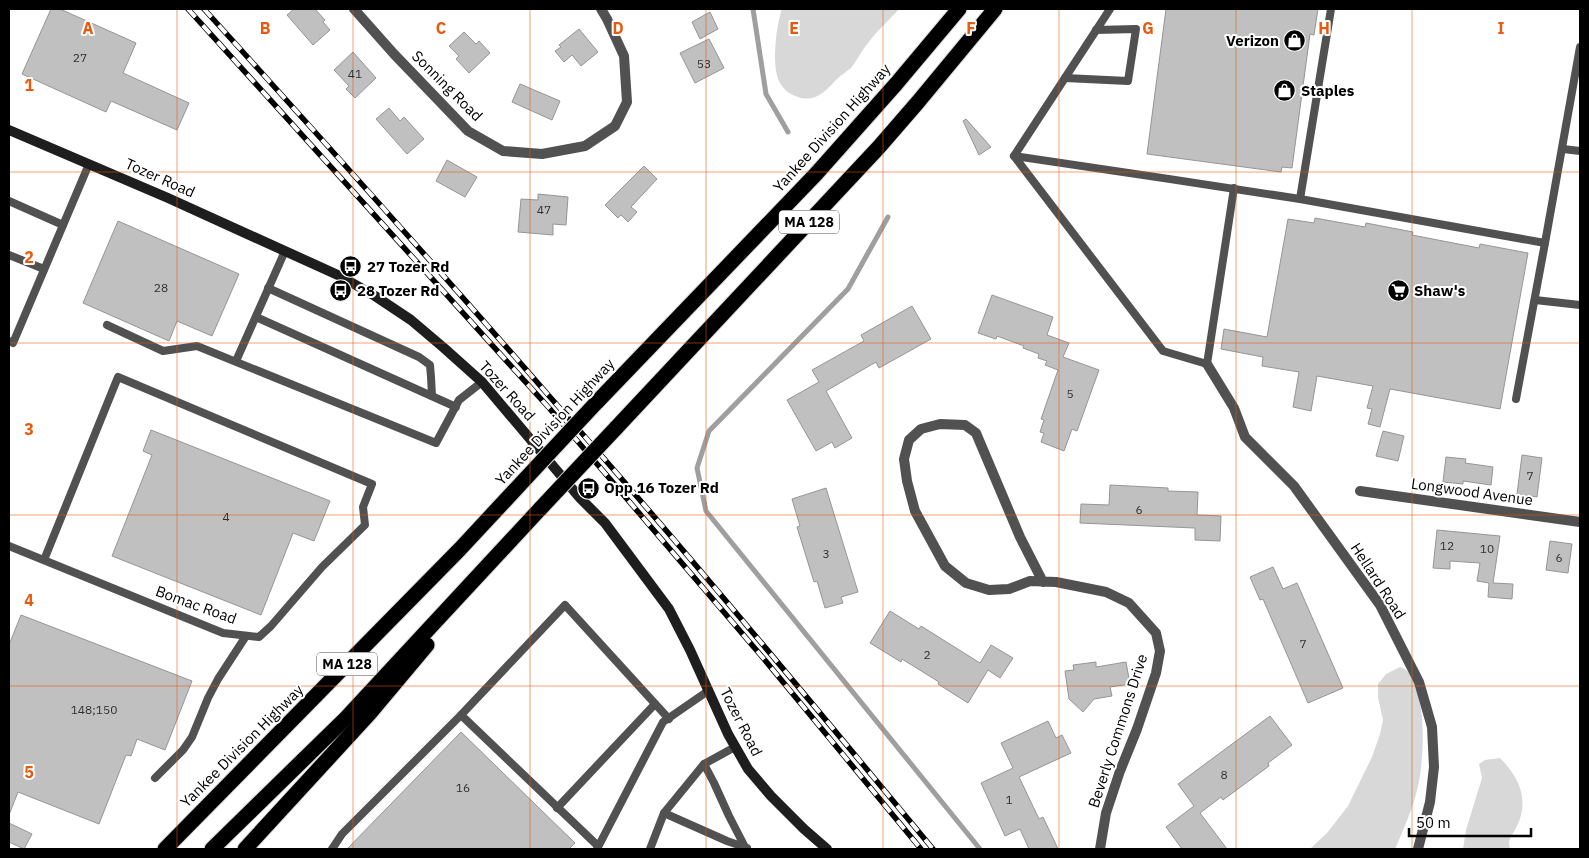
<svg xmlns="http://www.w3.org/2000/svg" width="1589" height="858" viewBox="0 0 1589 858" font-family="'IBM Plex Sans',sans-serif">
<rect width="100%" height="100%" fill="#fff"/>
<g fill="#d8d8d8">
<path d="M782 9H899C889 20 877 31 868 43 862 50 857 60 851 68 846 72 841 75 836 80 826 91 815 103 798 97 791 95 784 90 780 83 771 67 776 26 782 9Z"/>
<path d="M1400 667C1403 668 1407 670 1409 673 1426 700 1424 745 1420 776 1416 801 1405 826 1395 849H1310L1327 833 1348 806 1372 757 1380 734 1383 720 1378 697V684L1386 674Z"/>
<path d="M1500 758C1520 778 1530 801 1516 828 1512 836 1507 839 1510 849H1463L1466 830 1482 778 1479 764 1485 760Z"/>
</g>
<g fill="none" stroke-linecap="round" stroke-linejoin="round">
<g stroke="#9f9f9f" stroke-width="5">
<path d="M753 9 766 94 788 132"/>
<path d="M888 217 848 289 709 431 697 468 706 511 980 849"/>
</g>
</g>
<g fill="#c0c0c0" stroke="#959595">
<path d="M51 9H60L136 43 123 73 189 103 177 130 111 101 106 112 22 74Z"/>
<path d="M294 9H315L325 20 323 22 330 30 313 45 287 15Z"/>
<path d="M1166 9H1318L1314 35 1310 34 1292 168 1282 167 1281 172 1147 154Z"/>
<path d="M710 12 718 29 700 39 692 22Z"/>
<path d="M579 29 598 52 581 66 572 55 564 62 555 51 561 47 559 45Z"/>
<path d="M464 32 476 44 479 41 490 53 469 73 456 59 459 56 449 46Z"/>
<path d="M709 39 724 68 695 83 680 53Z"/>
<path d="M353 52 376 78 355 98 346 89 349 86 334 70Z"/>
<path d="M520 84 560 101 552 120 512 102Z"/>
<path d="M389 108 400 121 404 117 424 139 407 154 376 119Z"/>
<path d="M966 119 991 147 979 155 963 121Z"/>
<path d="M447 160 477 177 465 197 436 181Z"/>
<path d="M644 166 657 179 631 207 637 212 628 222 621 215 618 218 605 205Z"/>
<path d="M538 194 568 197 566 225 553 224V235L518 232 521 199 538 200Z"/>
<path d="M1315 218 1365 227 1366 223 1413 232 1412 235 1479 248 1480 244 1528 253 1500 409 1390 389 1380 427 1368 424 1372 409 1367 408 1373 386 1317 376 1311 411 1293 407 1299 372 1262 366 1263 357 1221 349 1224 329 1267 337 1288 219 1314 223Z"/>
<path d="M118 221 239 274 212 336 177 321 169 341 83 303Z"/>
<path d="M992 295 1053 317 1047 335 1069 343 1063 357 1099 370 1077 431 1072 429 1064 451 1041 442 1044 433 1040 432 1044 420 1041 419 1058 370 1045 365 1047 361 1038 358 1039 354 1023 348 1024 346 997 336 996 339 978 333Z"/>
<path d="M912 306 931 339 879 368 876 362 826 391 852 438 835 448 832 442 816 451 787 400 819 382 812 370 864 341 861 335Z"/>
<path d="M151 430 330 501 314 541 293 533 261 615 112 556 152 455 143 451Z"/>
<path d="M1383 431 1404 436 1398 461 1376 456Z"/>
<path d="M1522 455 1542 458 1537 497 1517 494Z"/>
<path d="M1446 457 1466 459 1465 463 1493 467 1491 485 1463 481V484L1443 482Z"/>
<path d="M1110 485 1168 488V491L1198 492 1197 515 1221 516 1220 541 1195 540V528L1080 523 1081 504 1109 505Z"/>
<path d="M826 488 858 592 841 597 843 603 825 608 817 581 814 582 797 527 800 526 792 499Z"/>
<path d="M1437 530 1500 536 1493 583 1513 584 1512 599 1488 597 1489 583 1477 581 1480 563 1450 561V569L1433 568Z"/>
<path d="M1550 541 1572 544 1568 573 1546 570Z"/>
<path d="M1273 567 1283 589 1297 583 1343 688 1308 703 1263 599 1260 600 1250 577Z"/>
<path d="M890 611 919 629 921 626 980 663 991 645 1013 658 1000 678 988 670 968 703 938 684 939 682 902 659 901 662 870 643Z"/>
<path d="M21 615 192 681 165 750 137 739 131 756 126 755 99 824 18 792 9 815V645Z"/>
<path d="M1096 662V667L1126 662 1130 684 1110 687 1112 696 1094 699 1083 712 1069 699 1065 671 1074 670 1073 665Z"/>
<path d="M1270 716 1292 745 1268 763 1269 766 1223 800 1221 797 1200 813 1227 849H1182L1166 827 1194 806 1178 784Z"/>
<path d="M1048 721 1056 738 1062 735 1071 753 1019 777 1039 819 1043 817 1058 849H1029L1020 829 1005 836 981 783 1013 768 1001 743Z"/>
<path d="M461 732 575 843 569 849H347Z"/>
<path d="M9 823 32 834 24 849 9 842Z"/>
</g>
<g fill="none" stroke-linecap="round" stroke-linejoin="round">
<defs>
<g id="highway">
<path d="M596 403 816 174 896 84 959 9"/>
<path d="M616 428 879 147 918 102 995 9"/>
<path d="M165 849 460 549 527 477"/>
<path d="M212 849 346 718 540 509"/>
<path d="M245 849 370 713 427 645"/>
</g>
</defs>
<use href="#highway" stroke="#dbdbdb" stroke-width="17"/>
<g stroke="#515151" stroke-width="8">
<path d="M1331 9 1300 199 1545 243 1580 47"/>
<path d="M1065 78 1128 81 1136 29 1096 30"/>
<path d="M1563 149 1580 151"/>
<path d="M1014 156 1110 9"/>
<path d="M1234 188 1207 364 1163 351 1014 156C1109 170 1205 184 1300 199"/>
<path d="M9 201 63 225"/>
<path d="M9 255 44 269"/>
<path d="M268 288 419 357 430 365 431 377 432 396"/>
<path d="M1535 300 1580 305"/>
<path d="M256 317 456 407"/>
<path d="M107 325 163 351 197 346 436 443 459 400 482 382"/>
<path d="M9 341 13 343 89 164"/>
<path d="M236 361 285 251"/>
<path d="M1516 399 1545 243"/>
<path d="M9 546 223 633 259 637 271 626 322 567 365 525 363 507 372 484 118 377 44 560"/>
<path d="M704 764 714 783 729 816 746 849"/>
<path d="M155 778 183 750 192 737 208 698 218 679 246 636"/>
<path d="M557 808 655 704"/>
<path d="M664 813 727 841 747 848"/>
<path d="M598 846 461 715 565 605 669 719"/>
<path d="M332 849 342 834 461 715"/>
<path d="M597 849 663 722 708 691"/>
<path d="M650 849 664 813 704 764 735 747"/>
</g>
<g stroke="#515151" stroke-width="10">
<path d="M354 9 394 54 468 131 503 151 542 154 585 146 615 126 627 102 624 56 607 19 601 9"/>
<path d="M1207 364 1234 408 1245 437 1294 486 1380 605 1419 682 1432 727 1434 767 1430 802 1418 849"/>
<path d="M1360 491 1580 522"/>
<path d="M1043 582 1020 537 976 433 965 425 940 424 921 429 909 440 904 459 907 481 915 511 945 566 966 583 989 590 1009 589 1030 581 1056 582 1106 592 1129 603 1156 633 1160 651 1156 673 1137 729 1120 771 1106 813 1100 849"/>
</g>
<path stroke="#1e1e1e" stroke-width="10" d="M9 130 168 198 340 276 375 296 411 320 444 348 482 382 580 498 605 523 669 609 690 650 728 734 748 769 771 796 804 829 827 849"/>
<use href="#highway" stroke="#000" stroke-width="15"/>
<defs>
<g id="rail">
<path d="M188 9 550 409 764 659 921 849"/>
<path d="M204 9C320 137 436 266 550 397 681 545 807 697 933 849"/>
</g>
</defs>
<use href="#rail" stroke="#000" stroke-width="5.5"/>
<use href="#rail" stroke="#fff" stroke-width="4" stroke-dasharray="11" stroke-linecap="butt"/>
<defs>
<g id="highway-bridge">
<path d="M527 477 596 403"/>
<path d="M540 509 616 428"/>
</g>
</defs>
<use href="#highway-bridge" stroke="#dbdbdb" stroke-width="17" stroke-linecap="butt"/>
<use href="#highway-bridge" stroke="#000" stroke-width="15"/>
</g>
<path fill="none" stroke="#e8590c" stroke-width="1" stroke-opacity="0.55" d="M177 9V849M353 9V849M530 9V849M706 9V849M883 9V849M1059 9V849M1236 9V849M1412 9V849M9 172H1580M9 343H1580M9 515H1580M9 686H1580"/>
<defs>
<symbol id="shop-disc" viewBox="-11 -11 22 22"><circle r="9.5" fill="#000" stroke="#fff"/><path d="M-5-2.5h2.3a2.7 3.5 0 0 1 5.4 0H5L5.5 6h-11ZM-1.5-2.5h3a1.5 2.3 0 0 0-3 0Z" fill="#fff"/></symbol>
<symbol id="bus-disc" viewBox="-11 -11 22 22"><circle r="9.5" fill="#000" stroke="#fff"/><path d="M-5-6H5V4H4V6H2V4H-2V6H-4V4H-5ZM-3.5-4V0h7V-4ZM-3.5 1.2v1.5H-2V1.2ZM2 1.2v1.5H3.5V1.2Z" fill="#fff"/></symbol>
<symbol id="supermarket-disc" viewBox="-11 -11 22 22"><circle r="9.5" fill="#000" stroke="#fff"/><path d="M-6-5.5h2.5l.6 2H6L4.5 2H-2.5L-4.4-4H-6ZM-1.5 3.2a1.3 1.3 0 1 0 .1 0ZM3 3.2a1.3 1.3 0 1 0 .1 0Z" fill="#fff"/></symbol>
</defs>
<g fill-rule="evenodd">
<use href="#shop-disc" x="1282" y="28" width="25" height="25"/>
<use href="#shop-disc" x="1272" y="78" width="25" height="25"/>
<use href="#bus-disc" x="338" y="254" width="25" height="25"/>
<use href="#bus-disc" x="328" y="278" width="25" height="25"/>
<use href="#supermarket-disc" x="1386" y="278" width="25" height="25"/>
<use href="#bus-disc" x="576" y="476" width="25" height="25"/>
</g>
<g text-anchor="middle" stroke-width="4" stroke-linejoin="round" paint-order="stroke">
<g font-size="12" fill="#303030">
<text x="80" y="62">27</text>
<text x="704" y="68">53</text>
<text x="355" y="78">41</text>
<text x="544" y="214">47</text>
<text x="161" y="292">28</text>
<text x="1070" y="398">5</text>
<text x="1530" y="480">7</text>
<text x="1139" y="514">6</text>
<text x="226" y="521">4</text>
<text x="1447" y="550">12</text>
<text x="1487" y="553">10</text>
<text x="826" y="558">3</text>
<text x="1559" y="562">6</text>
<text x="1303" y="648">7</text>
<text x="927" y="659">2</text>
<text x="94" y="714">148;150</text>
<text x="1224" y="779">8</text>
<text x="463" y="792">16</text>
<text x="1009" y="804">1</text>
</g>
<g fill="#fff" stroke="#4c4c4c" stroke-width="1">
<rect x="779" y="210.5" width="60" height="23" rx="4"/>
<rect x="317" y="652.5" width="60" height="23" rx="4"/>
</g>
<g font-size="14" font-weight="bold" fill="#000">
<text x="809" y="227">MA 128</text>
<text x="347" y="669">MA 128</text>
</g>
<g font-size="15" font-weight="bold" fill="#000" stroke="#fff" text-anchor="start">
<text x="1279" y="46" text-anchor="end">Verizon</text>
<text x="1301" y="96">Staples</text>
<text x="367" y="272">27 Tozer Rd</text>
<text x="357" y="296">28 Tozer Rd</text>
<text x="1414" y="296">Shaw's</text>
<text x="604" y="493">Opp 16 Tozer Rd</text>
</g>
<g font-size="15" fill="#000" stroke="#fff">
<text transform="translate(447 86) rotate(45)" y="5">Sonning Road</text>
<text transform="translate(832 128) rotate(-48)" y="5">Yankee Division Highway</text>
<text transform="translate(160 178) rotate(24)" y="5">Tozer Road</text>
<text transform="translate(507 391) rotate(48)" y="5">Tozer Road</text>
<text transform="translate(555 422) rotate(-47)" y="5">Yankee Division Highway</text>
<text transform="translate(1472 492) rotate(8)" y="5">Longwood Avenue</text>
<text transform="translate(1378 581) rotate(57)" y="5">Hellard Road</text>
<text transform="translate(196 605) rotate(20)" y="5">Bomac Road</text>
<text transform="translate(741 722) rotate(63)" y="5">Tozer Road</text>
<text transform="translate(1118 731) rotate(-72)" y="5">Beverly Commons Drive</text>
<text transform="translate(242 746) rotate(-45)" y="5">Yankee Division Highway</text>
</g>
</g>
<g font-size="16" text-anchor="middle" font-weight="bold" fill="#e8590c" stroke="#fff" stroke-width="4" stroke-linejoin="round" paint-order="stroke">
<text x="88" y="34">A</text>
<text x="265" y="34">B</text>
<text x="441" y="34">C</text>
<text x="618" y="34">D</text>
<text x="794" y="34">E</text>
<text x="971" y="34">F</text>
<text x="1148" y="34">G</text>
<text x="1324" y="34">H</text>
<text x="1501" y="34">I</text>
<text x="29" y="91">1</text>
<text x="29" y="263">2</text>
<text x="29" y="435">3</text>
<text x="29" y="606">4</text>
<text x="29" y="778">5</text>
</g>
<rect width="1589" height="858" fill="none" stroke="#000000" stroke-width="20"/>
<path d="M1409 828v8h122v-8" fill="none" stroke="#000000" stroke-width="2.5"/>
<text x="1416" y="828" font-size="15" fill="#000000" stroke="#ffffff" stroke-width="4" paint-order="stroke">50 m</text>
</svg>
